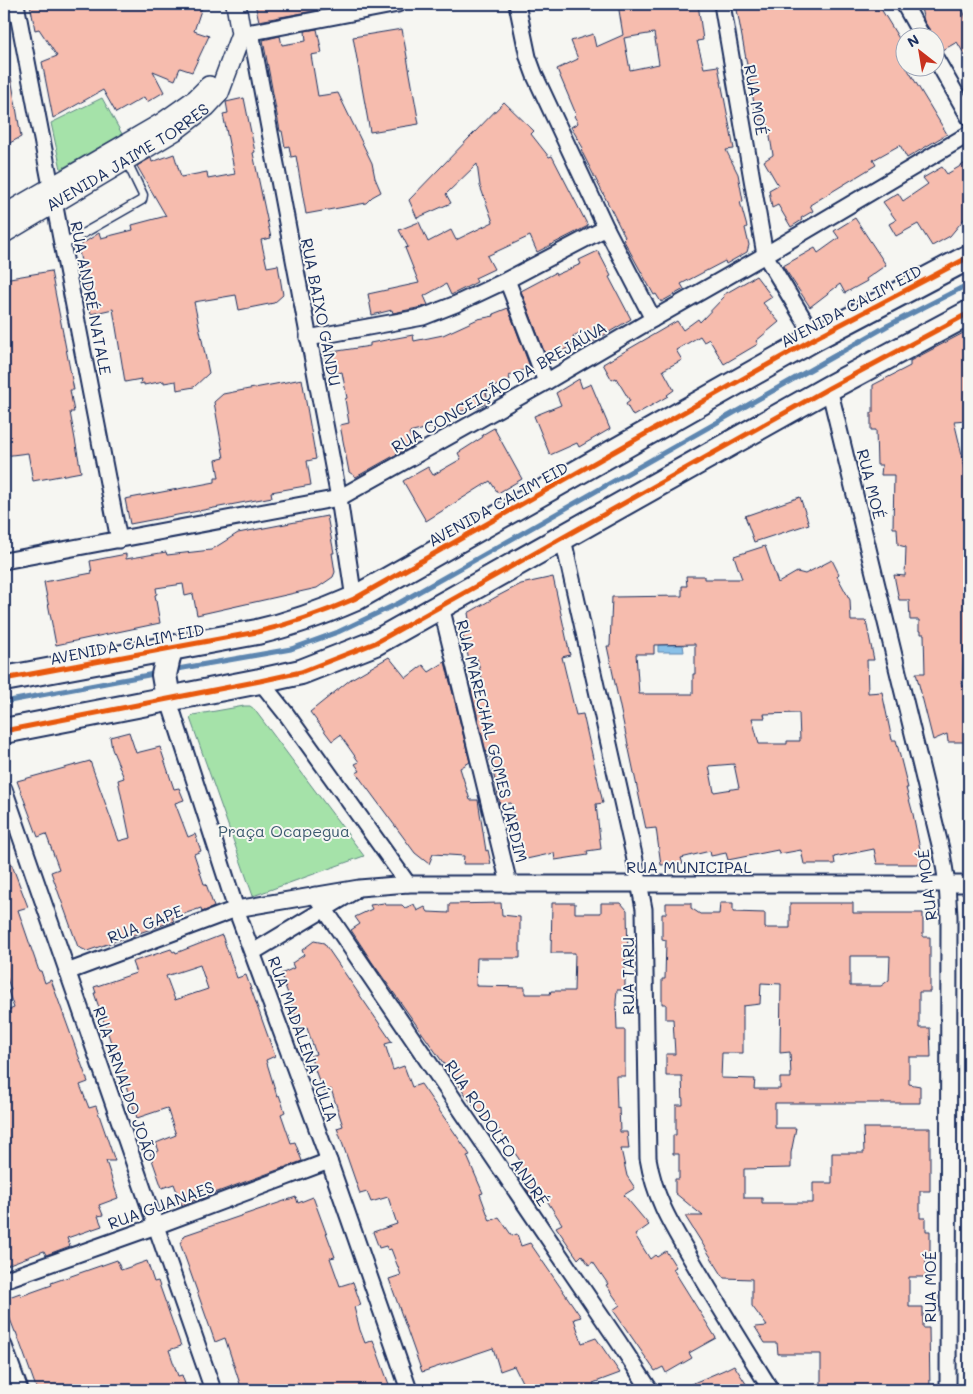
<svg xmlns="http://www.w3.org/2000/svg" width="973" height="1394" viewBox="0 0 973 1394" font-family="Mali,sans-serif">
<rect width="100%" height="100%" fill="#f6f6f2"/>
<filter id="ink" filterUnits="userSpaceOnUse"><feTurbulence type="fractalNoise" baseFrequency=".02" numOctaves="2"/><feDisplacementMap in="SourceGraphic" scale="10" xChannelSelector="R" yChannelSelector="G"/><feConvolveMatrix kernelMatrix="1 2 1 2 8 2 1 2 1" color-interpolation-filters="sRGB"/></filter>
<g filter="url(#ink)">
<g fill="#a5e2a9" stroke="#608884">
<path d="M102 98 122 134 61 169 51 123Z"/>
<path d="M244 706H250L254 709 364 856 253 896 190 718 193 715Z"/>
</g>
<path fill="#89c0e7" stroke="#5d86b0" d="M658 645H683L684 652H658Z"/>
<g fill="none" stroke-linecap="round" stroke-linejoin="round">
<g stroke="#5d86b0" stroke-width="5">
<path d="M172 670 291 649 338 632 399 603 887 326 969 284"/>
<path d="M4 702 159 673"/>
</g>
</g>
<g fill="#f6bcae" stroke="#1b2f5e" fill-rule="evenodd">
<path d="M30 4H203L194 31 209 36 192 72 180 68 175 80 153 71 164 92 147 102 144 97 116 113 103 90 53 118 42 62 57 56 39 29 35 30Z"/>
<path d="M255 4H323L324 9 259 21Z"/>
<path d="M618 4H698L703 40 697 41 704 68 718 66 734 149 726 150 738 174 743 201 740 202 747 227 745 228 749 245 747 252 726 264 725 261 681 284 684 289 661 302 656 294 654 295 623 239 625 237 581 150 583 148 571 127 578 123 574 116 576 114 557 69 578 59 571 41 593 34 596 47 623 35ZM654 33 659 64 630 70 624 38Z"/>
<path d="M736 4H878L906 50V68H907L947 134 907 158 900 145 873 160 876 165 810 205 813 211 801 218 802 220 791 227 778 205 772 208 769 190 778 185 764 161 773 155 767 119 757 120Z"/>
<path d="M920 4H961L969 27V62L957 42 943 50 924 21Z"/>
<path d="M317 29 322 53 311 55 318 96 338 93 372 163 375 178 381 192 372 197 366 203 306 214 296 156 291 157 289 146 285 147 282 131H280L263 40 280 36 282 45 306 41 305 31Z"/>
<path d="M402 29 419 124 370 132 353 37Z"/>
<path d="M11 77 21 137 4 146V78Z"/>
<path d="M244 98 255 152 253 153 271 238 261 240 267 267 278 265 283 295 274 303 239 310 236 295 194 302 209 373 194 387 177 390 176 381 164 383V381L144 385V383L140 384 141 379 125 382 113 309 91 314 79 251 82 244 99 233 101 238 133 230 132 225 166 216 137 166 151 158 152 162 174 154 181 177 207 172 208 179 235 174 223 114 228 113 226 102Z"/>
<path d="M504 102 534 131 531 134 549 157 552 156 588 226 537 252 530 236 487 256 494 269 475 278 477 282 451 295 446 284 424 296 428 305 422 307 393 313 392 310 372 315 368 294 419 283 405 248 408 247 399 230 419 222 428 242 451 230 456 240 493 222 480 186 477 164 446 194 451 203 417 218 409 200Z"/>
<path d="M969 161V213L950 236 932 246 918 224 896 236 889 224 896 220 883 202 898 193 903 201 928 184 923 178 942 167 947 174Z"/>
<path d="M855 218 886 265 866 279 867 281 845 293 840 284 810 307 783 266 815 248 818 253 839 238 834 231Z"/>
<path d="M598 251 611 276 609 277 631 319 591 343 584 331 573 336 576 344 547 359 521 291 555 273 556 275 581 264 579 260Z"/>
<path d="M51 271 74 390H70L74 412H70L81 472 33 481 28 453 4 456V279Z"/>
<path d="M756 276 772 297 763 303 779 322 756 341 758 344 724 364 709 339 704 342 700 336 676 350 682 360 663 370 674 390 667 395 668 396 633 416 626 404 630 401 616 378 612 380 603 364 677 321 683 330 698 319 700 322 724 297 723 295Z"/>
<path d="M508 308 530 367 509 376 510 380 487 390 488 393H486L489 402 479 407 449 414V417L435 420 436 426 409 433 415 444 356 477 349 472 340 425 349 423 345 399 347 398 342 372 330 375 325 353 370 346V343L413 335 414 341 443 335 478 319 494 316 493 314Z"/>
<path d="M969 330V404H967V420L954 421 969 484V632H968V646H964L962 686H969V742H948L947 734 933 740 916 673H925L924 634H921V631H919V620H910L909 600H899L894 575 905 576 906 547 898 545 897 528H893L894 475H881L882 465H877L876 430H871V413H873V385L910 366V361Z"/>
<path d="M302 379 316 459 307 461 311 485 271 492 272 497 130 524 125 499 215 482V478H219L216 460 224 458 214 402 223 394Z"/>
<path d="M579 379 582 388 591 384 610 429 579 447 577 443 550 455 534 416 561 405 556 393Z"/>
<path d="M494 428 522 479 498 493 490 481 426 521 403 481 428 467 433 475 461 459 458 453 483 437 482 435Z"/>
<path d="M800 497 809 524 754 542 745 516Z"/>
<path d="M327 516 334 553H332L335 572 333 577 317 588 197 615 193 594 185 596 183 584 156 588 157 594 155 595 160 623 56 645 44 582 92 573 90 561 126 554V559L166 552 167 555 211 550 238 533Z"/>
<path d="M765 546 778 583 797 572 805 574 832 560 839 574 837 576 850 600 851 621H866L874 660H867L868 693 882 692 892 740H896L908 788H906L913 814 923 864H877L874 849 834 857 835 864H804L801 850 779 854 778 850 728 860 726 853 711 856 710 851 681 858 683 864 661 865 656 828 646 829 607 646H610L612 597 682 596V586H687L686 576H704V579H742L734 556ZM695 644V674H693V694H639L636 654H654V645ZM799 713 800 741H787V744H759L752 718H765L764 714ZM734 764 739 788 714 792 709 766Z"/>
<path d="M553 577 570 655 562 657 576 715 583 714 603 803 596 804 601 849 587 851 588 855 555 860 554 853 522 860 511 803 500 805 489 751 486 752 471 690 484 687 480 670 477 658 469 660 461 627 470 625 468 613 496 597 521 584Z"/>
<path d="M389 657 406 678 423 665 429 672 445 662 470 762 460 768 470 800H478L486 851 488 850 491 864H463L464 856 433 854 429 864 415 853 356 773 360 771 355 764 359 762 340 735 332 741 310 712 351 679Z"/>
<path d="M129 732 136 753 160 747 174 789 179 788 184 800 175 803 188 837 195 834 201 851 194 854 204 884H206L214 907 202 912 201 908 172 918 174 921 87 951 78 947 51 872 59 869 46 834 38 837 17 781 90 761 119 841 130 838 118 780 124 778 112 749 110 737Z"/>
<path d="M4 847H5L28 907 18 910 39 971H41L45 983 51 980 88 1082 80 1085 89 1108 96 1106 115 1161H106L118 1198 99 1205 103 1215 98 1216 102 1226 67 1238 70 1246 46 1255 44 1251 4 1266V1012L14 1008 8 991 11 990 4 970Z"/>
<path d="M384 903 385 905H402L405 908 414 904 417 911 425 907 428 912 449 913V904L501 903 502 915 520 917V958H477L476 986 525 987V994H550L551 991H574L575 953H551L552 903H575V913H601V903H621L627 910 628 959H625V990H617L616 1002 617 1030H625V1076H616L617 1108 619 1107 620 1132H627L629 1149H621L627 1176 635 1188 624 1195 649 1225 635 1235 650 1259 655 1255 657 1257 666 1251 676 1267 673 1269 716 1338 689 1353 692 1358 666 1373 663 1367 655 1371 613 1310 620 1305 606 1285 608 1284 593 1262 589 1265 582 1255 578 1259 556 1227 562 1224 544 1196 535 1202 526 1188 528 1187 514 1166 521 1162 493 1121 487 1125 372 962 351 930 360 924 355 917 372 909 370 905Z"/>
<path d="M666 903H691V908L700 914H719L720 903H733V912L765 913V928H790V903H853V913H923V937H930V992H919V1028H930L931 1057H909V1084L920 1086V1103H775V1128H796L791 1153V1168L744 1169V1198H762V1203H813V1183H832V1153H864L863 1128H930V1191H920V1218H926V1231H930V1261H926V1277H909V1307H923V1328H929L930 1390H821V1354H778L777 1343H765L755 1327 767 1326 752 1306V1279L724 1278 685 1216H703L675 1193V1179H679V1154H673V1135H676V1105H683L682 1076H666V1054H675L673 1019H666V1004H662V979H665L666 940 662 939V914H666ZM850 956H890L889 980 881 986H850ZM761 983 781 984 780 1053 790 1052 791 1078H780V1089H754L755 1079 721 1078 722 1053H743V1006L760 1004Z"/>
<path d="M222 935 237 978 246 975 275 1056 266 1060 277 1096 279 1095 285 1112 281 1114 291 1143 295 1142 302 1161 182 1205 174 1184 162 1188 150 1154 159 1151 156 1143 176 1135 167 1108 137 1118 94 993H96L94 987 136 973 132 962 171 949 173 952 175 951 176 953ZM200 965 208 989 175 1000 166 976Z"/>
<path d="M314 941 324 943 392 1042 385 1044 393 1070 404 1066 412 1087 421 1084 470 1155 467 1156 483 1193 480 1194 490 1221 499 1217 512 1236 517 1234 521 1246 530 1243 581 1317 574 1319 582 1343 596 1338 620 1373 593 1383 595 1390H526L514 1366 500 1371 493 1348 422 1372 389 1279 401 1275 391 1249 388 1250 386 1246 379 1248 373 1232 397 1224 388 1197 371 1202 367 1192 360 1194 337 1128 343 1126 331 1089 323 1092 310 1056 316 1054 307 1028 301 1031 281 974 294 968 292 963 304 955 302 950Z"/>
<path d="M296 1197 298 1203 313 1197 335 1257 330 1258 340 1286 353 1282 361 1305 354 1307 360 1330 365 1343 373 1340 391 1390H242L225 1338 215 1342 180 1243 185 1235Z"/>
<path d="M117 1260 121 1270 147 1261 154 1282 158 1281 181 1346 169 1350 178 1376 182 1375 187 1390H37L16 1332H15L5 1306 9 1297 20 1293 21 1296 52 1285 51 1283Z"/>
<path d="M734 1365 750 1390H677L724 1370Z"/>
</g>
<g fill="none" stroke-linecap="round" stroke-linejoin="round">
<defs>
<path id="service" d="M63 245 142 200 143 195 126 160"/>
<g id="minor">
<path d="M16 4 119 540"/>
<path d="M517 4 528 57 535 76 606 228 653 319"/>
<path d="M722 4 765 255 815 338"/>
<path d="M904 4 923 38"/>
<path d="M251 32 339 498 354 599"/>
<path d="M242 34 398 4"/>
<path d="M936 59 969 117"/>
<path d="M507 280 546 382"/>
<path d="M308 338 423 317 456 304 507 280 606 228"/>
<path d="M829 388 942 853 947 884 949 916 948 1390"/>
<path d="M563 539 634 855 644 909 648 1158C655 1200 672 1226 693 1262 718 1305 745 1348 771 1390"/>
<path d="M4 561 339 498 546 382 653 319 765 255 969 134"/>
<path d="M441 606 509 884"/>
<path d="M260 681 287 715 408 884"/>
<path d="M168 698 236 909 329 1161 409 1390"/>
<path d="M4 789 213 1390"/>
<path d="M315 895 618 1341 650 1390"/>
<path d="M253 952 353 892"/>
<path d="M67 972 236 909 359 888 408 884H969"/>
<path d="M4 1280 156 1226 329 1161"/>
<path d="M4 1346 20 1390"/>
</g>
<g id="tertiary">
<path d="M4 215 162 123 196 99 209 86"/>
<path id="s1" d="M4 233 176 130 206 107 219 93 241 34 236 4"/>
</g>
<g id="primary">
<path d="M4 679 257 632C292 624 322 613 354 599L815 338 969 257"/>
<path d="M168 698 164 675 170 648"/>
<path d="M4 731 260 681 301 672 375 643 829 388 969 313"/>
</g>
</defs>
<use href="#service" stroke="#1b2f5e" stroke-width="11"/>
<use href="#minor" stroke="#1b2f5e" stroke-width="19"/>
<use href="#tertiary" stroke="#1b2f5e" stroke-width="22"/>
<use href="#primary" stroke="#1b2f5e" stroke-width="28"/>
<use href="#service" stroke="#f6f6f2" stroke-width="8"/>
<use href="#minor" stroke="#f6f6f2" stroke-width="15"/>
<use href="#tertiary" stroke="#f6f6f2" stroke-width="19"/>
<use href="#primary" stroke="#f6f6f2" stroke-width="24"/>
<defs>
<g id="cycleway">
<path d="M4 679 257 632C292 624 322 613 354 599L815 338 969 257"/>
<path d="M4 731 260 681 301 672 375 643 829 388 969 313"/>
</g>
</defs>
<use href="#cycleway" stroke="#f6f6f2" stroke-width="8"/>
<use href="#cycleway" stroke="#e8590c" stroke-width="5"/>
</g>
</g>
<g text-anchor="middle" stroke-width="4" stroke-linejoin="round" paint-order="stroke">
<g font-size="16" fill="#1b2f5e" stroke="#f6f6f2">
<text transform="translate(756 100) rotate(80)" y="6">RUA MOÉ</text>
<text dy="6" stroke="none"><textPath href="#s1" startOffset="145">AVENIDA JAIME TORRES</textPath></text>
<text transform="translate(91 298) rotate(79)" y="6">RUA ANDRÉ NATALE</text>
<text transform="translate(851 306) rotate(-28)" y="6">AVENIDA CALIM EID</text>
<text transform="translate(321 312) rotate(79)" y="6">RUA BAIXO GANDU</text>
<text transform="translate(499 387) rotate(-30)" y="6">RUA CONCEIÇÃO DA BREJAÚVA</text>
<text transform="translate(871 484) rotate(76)" y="6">RUA MOÉ</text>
<text transform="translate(498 504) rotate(-29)" y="6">AVENIDA CALIM EID</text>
<text transform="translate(127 644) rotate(-11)" y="6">AVENIDA CALIM EID</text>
<text transform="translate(492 741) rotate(76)" y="6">RUA MARECHAL GOMES JARDIM</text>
<text x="689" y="873">RUA MUNICIPAL</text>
<text transform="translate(927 885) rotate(-97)" y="6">RUA MOÉ</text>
<text transform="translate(145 924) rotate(-21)" y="6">RUA GAPE</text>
<text transform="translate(628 976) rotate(-90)" y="6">RUA TARU</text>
<text transform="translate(303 1039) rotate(70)" y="6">RUA MADALENA JÚLIA</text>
<text transform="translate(125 1084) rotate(71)" y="6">RUA ARNALDO JOÃO</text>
<text transform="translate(497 1133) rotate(56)" y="6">RUA RODOLFO ANDRÉ</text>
<text transform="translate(161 1205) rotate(-20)" y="6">RUA GUANAES</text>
<text transform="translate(930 1287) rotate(-90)" y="6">RUA MOÉ</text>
</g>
<g font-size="16" fill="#3e5c71" stroke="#f6f6f2">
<text x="284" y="837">Praça Ocapegua</text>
</g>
</g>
<rect width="973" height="1394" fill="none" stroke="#f6f6f2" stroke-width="20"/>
<rect x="10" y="10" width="953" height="1374" fill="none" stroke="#1b2f5e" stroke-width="2" filter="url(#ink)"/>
<g transform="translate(920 52) rotate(329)"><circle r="24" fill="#f6f6f2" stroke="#9ea6b7"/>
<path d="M0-4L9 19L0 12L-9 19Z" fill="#c8321e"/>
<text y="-8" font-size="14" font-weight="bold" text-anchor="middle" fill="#1b2f5e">N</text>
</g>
</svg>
